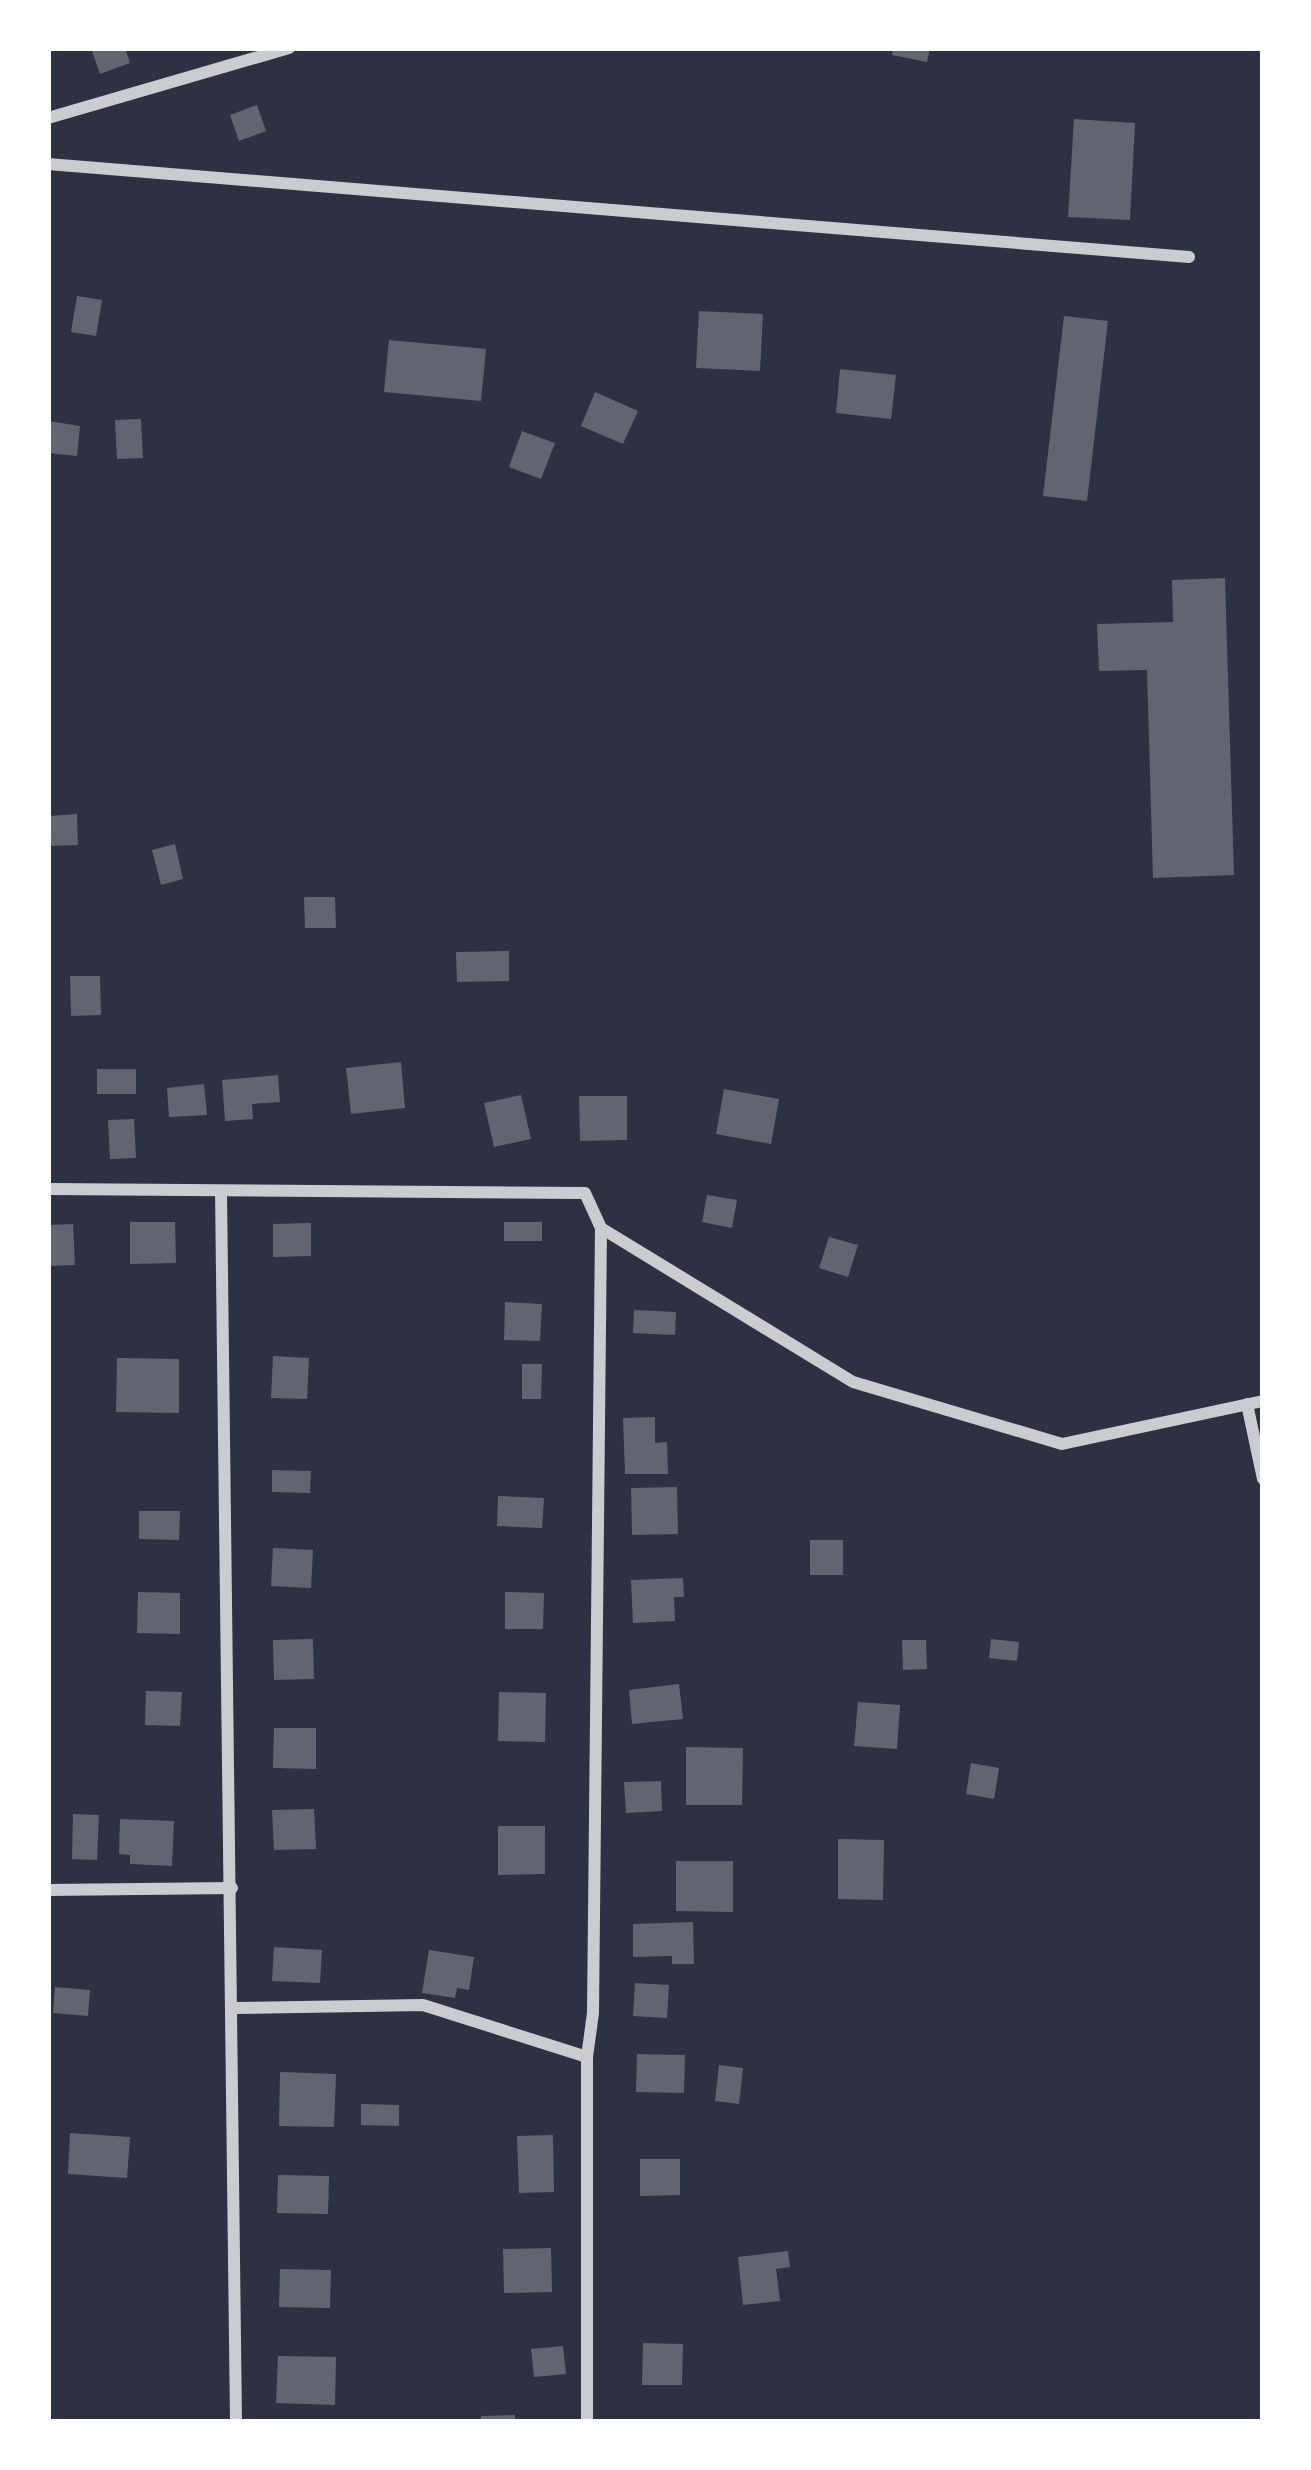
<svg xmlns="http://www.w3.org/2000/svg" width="1311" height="2470" viewBox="0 0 1311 2470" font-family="Roboto,sans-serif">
<rect width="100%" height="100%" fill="#2d3142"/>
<g fill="#626471">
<path d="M91 48H125L130 63 100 74Z"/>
<path d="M893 48H930L927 62 892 55Z"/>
<path d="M257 105 266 131 239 141 230 115Z"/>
<path d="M1074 119 1135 123 1130 220 1068 217Z"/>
<path d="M77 296 102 300 96 336 71 332Z"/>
<path d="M699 311 763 314 760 371 696 368Z"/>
<path d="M1064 316 1108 321 1087 501 1043 496Z"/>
<path d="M389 340 486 349 481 401 384 392Z"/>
<path d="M840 369 896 375 891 419 836 413Z"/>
<path d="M595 392 638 411 623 444 581 426Z"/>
<path d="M141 419 143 458 117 459 115 420Z"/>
<path d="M49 421 80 426 77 456 48 453Z"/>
<path d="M522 431 555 443 541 479 509 467Z"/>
<path d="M1225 578 1234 875 1153 878 1147 670 1099 671 1097 624 1173 622 1172 580Z"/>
<path d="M77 814 78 845 50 846 49 816Z"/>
<path d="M175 844 183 879 161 885 152 850Z"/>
<path d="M304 897H335L336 928H305Z"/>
<path d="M509 951V981L457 982 456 952Z"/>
<path d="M70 976H100L101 1015 71 1016Z"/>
<path d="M401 1062 405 1108 351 1114 346 1068Z"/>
<rect x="97" y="1069" width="39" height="25"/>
<path d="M278 1075 280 1102 252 1104 253 1119 225 1121 222 1080Z"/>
<path d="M204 1084 207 1115 169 1117 167 1088Z"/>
<path d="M724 1089 779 1099 771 1144 716 1134Z"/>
<path d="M521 1095 531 1139 494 1147 484 1103Z"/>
<path d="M579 1096H627V1140L580 1141Z"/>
<path d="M134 1119 136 1158 110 1159 108 1120Z"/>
<path d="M707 1195 737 1200 732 1228 702 1222Z"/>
<path d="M130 1222H175L176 1263 130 1264Z"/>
<rect x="504" y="1222" width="38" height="19"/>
<path d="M311 1223V1256L273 1257V1224Z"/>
<path d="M73 1224 75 1265 51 1266 49 1225Z"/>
<path d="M829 1237 858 1245 848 1277 819 1268Z"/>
<path d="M505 1302 542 1304 540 1341 504 1340Z"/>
<path d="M634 1310 676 1312 675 1335 633 1333Z"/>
<path d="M273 1356 309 1358 307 1399 271 1398Z"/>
<path d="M117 1358 179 1359V1413L116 1412Z"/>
<path d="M522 1364H542L541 1399H522Z"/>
<path d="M655 1417V1443L667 1442 668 1474H625L623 1418Z"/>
<path d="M272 1470 311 1471 310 1493 272 1492Z"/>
<path d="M677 1487 678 1534 632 1535 631 1488Z"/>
<path d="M498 1496 544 1498 542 1528 497 1526Z"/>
<path d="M139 1511H180L179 1540 139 1539Z"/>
<rect x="810" y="1540" width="33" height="35"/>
<path d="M273 1548 313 1550 311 1588 271 1586Z"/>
<path d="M683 1578 684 1597H674L675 1621 633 1623 631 1580Z"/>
<path d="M138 1592 180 1593V1634L137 1633Z"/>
<path d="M505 1592 544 1593 543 1629H505Z"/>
<path d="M313 1639 314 1679 274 1680 273 1640Z"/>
<path d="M991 1639 1019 1642 1017 1661 989 1658Z"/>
<path d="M902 1640H926L927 1669 903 1670Z"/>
<path d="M679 1684 683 1719 632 1724 629 1690Z"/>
<path d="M146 1691 182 1692 180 1726 145 1725Z"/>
<path d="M499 1692 546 1693 545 1742 498 1741Z"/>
<path d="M858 1702 900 1705 897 1749 854 1746Z"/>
<path d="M274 1728H316V1769L273 1768Z"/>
<path d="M686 1747 743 1748 742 1805H686Z"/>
<path d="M971 1763 999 1768 994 1799 966 1794Z"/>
<path d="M661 1781 662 1811 626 1813 624 1782Z"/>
<path d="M314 1809 316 1849 274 1850 272 1810Z"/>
<path d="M73 1814 99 1815 97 1860 72 1859Z"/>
<path d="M120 1819 174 1821 172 1866 130 1864V1855L119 1854Z"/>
<path d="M498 1826H545V1874L498 1875Z"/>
<path d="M838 1839 884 1840 883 1900 838 1899Z"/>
<path d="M676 1861H733V1912L676 1911Z"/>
<path d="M693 1922 694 1964H672V1956L633 1957V1924Z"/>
<path d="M274 1947 322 1950 320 1983 272 1981Z"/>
<path d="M429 1950 474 1957 469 1990 457 1988 455 1998 422 1993Z"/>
<path d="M635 1983 669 1985 667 2018 633 2016Z"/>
<path d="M55 1987 90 1990 88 2016 53 2013Z"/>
<path d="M637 2054 685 2055 684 2093 636 2092Z"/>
<path d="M719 2065 743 2068 739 2104 715 2101Z"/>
<path d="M280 2072 336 2074 334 2127 279 2126Z"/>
<path d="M361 2104 399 2105V2126L361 2125Z"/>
<path d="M70 2133 130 2137 127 2178 68 2174Z"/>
<path d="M553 2135 554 2192 519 2193 517 2136Z"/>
<path d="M640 2159H680V2195L640 2196Z"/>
<path d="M278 2175 329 2176 328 2214 277 2213Z"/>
<path d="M551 2248 552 2292 504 2293 503 2249Z"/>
<path d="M788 2251 790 2267 776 2269 780 2301 743 2305 738 2257Z"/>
<path d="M280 2269 331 2270 330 2308 279 2307Z"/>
<path d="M643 2343 683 2344 682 2385H642Z"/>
<path d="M563 2346 566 2374 534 2377 531 2349Z"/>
<path d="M278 2356 336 2357 335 2405 276 2403Z"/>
<path d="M515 2415V2422H481V2416Z"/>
</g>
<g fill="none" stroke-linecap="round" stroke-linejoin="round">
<g stroke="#caccd0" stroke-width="12">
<path d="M48 118 289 48"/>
<path d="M48 164 1189 257"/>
<path d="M48 1189 585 1193 601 1228 853 1382 1062 1444 1263 1401"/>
<path d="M221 1191 236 2422"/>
<path d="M1247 1404 1263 1479"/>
<path d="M48 1890 232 1888"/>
<path d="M233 2008 423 2005 587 2057"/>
<path d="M587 2422V2057L593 2013 601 1228"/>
</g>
</g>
<rect width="1311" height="2470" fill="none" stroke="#ffffff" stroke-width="102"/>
</svg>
